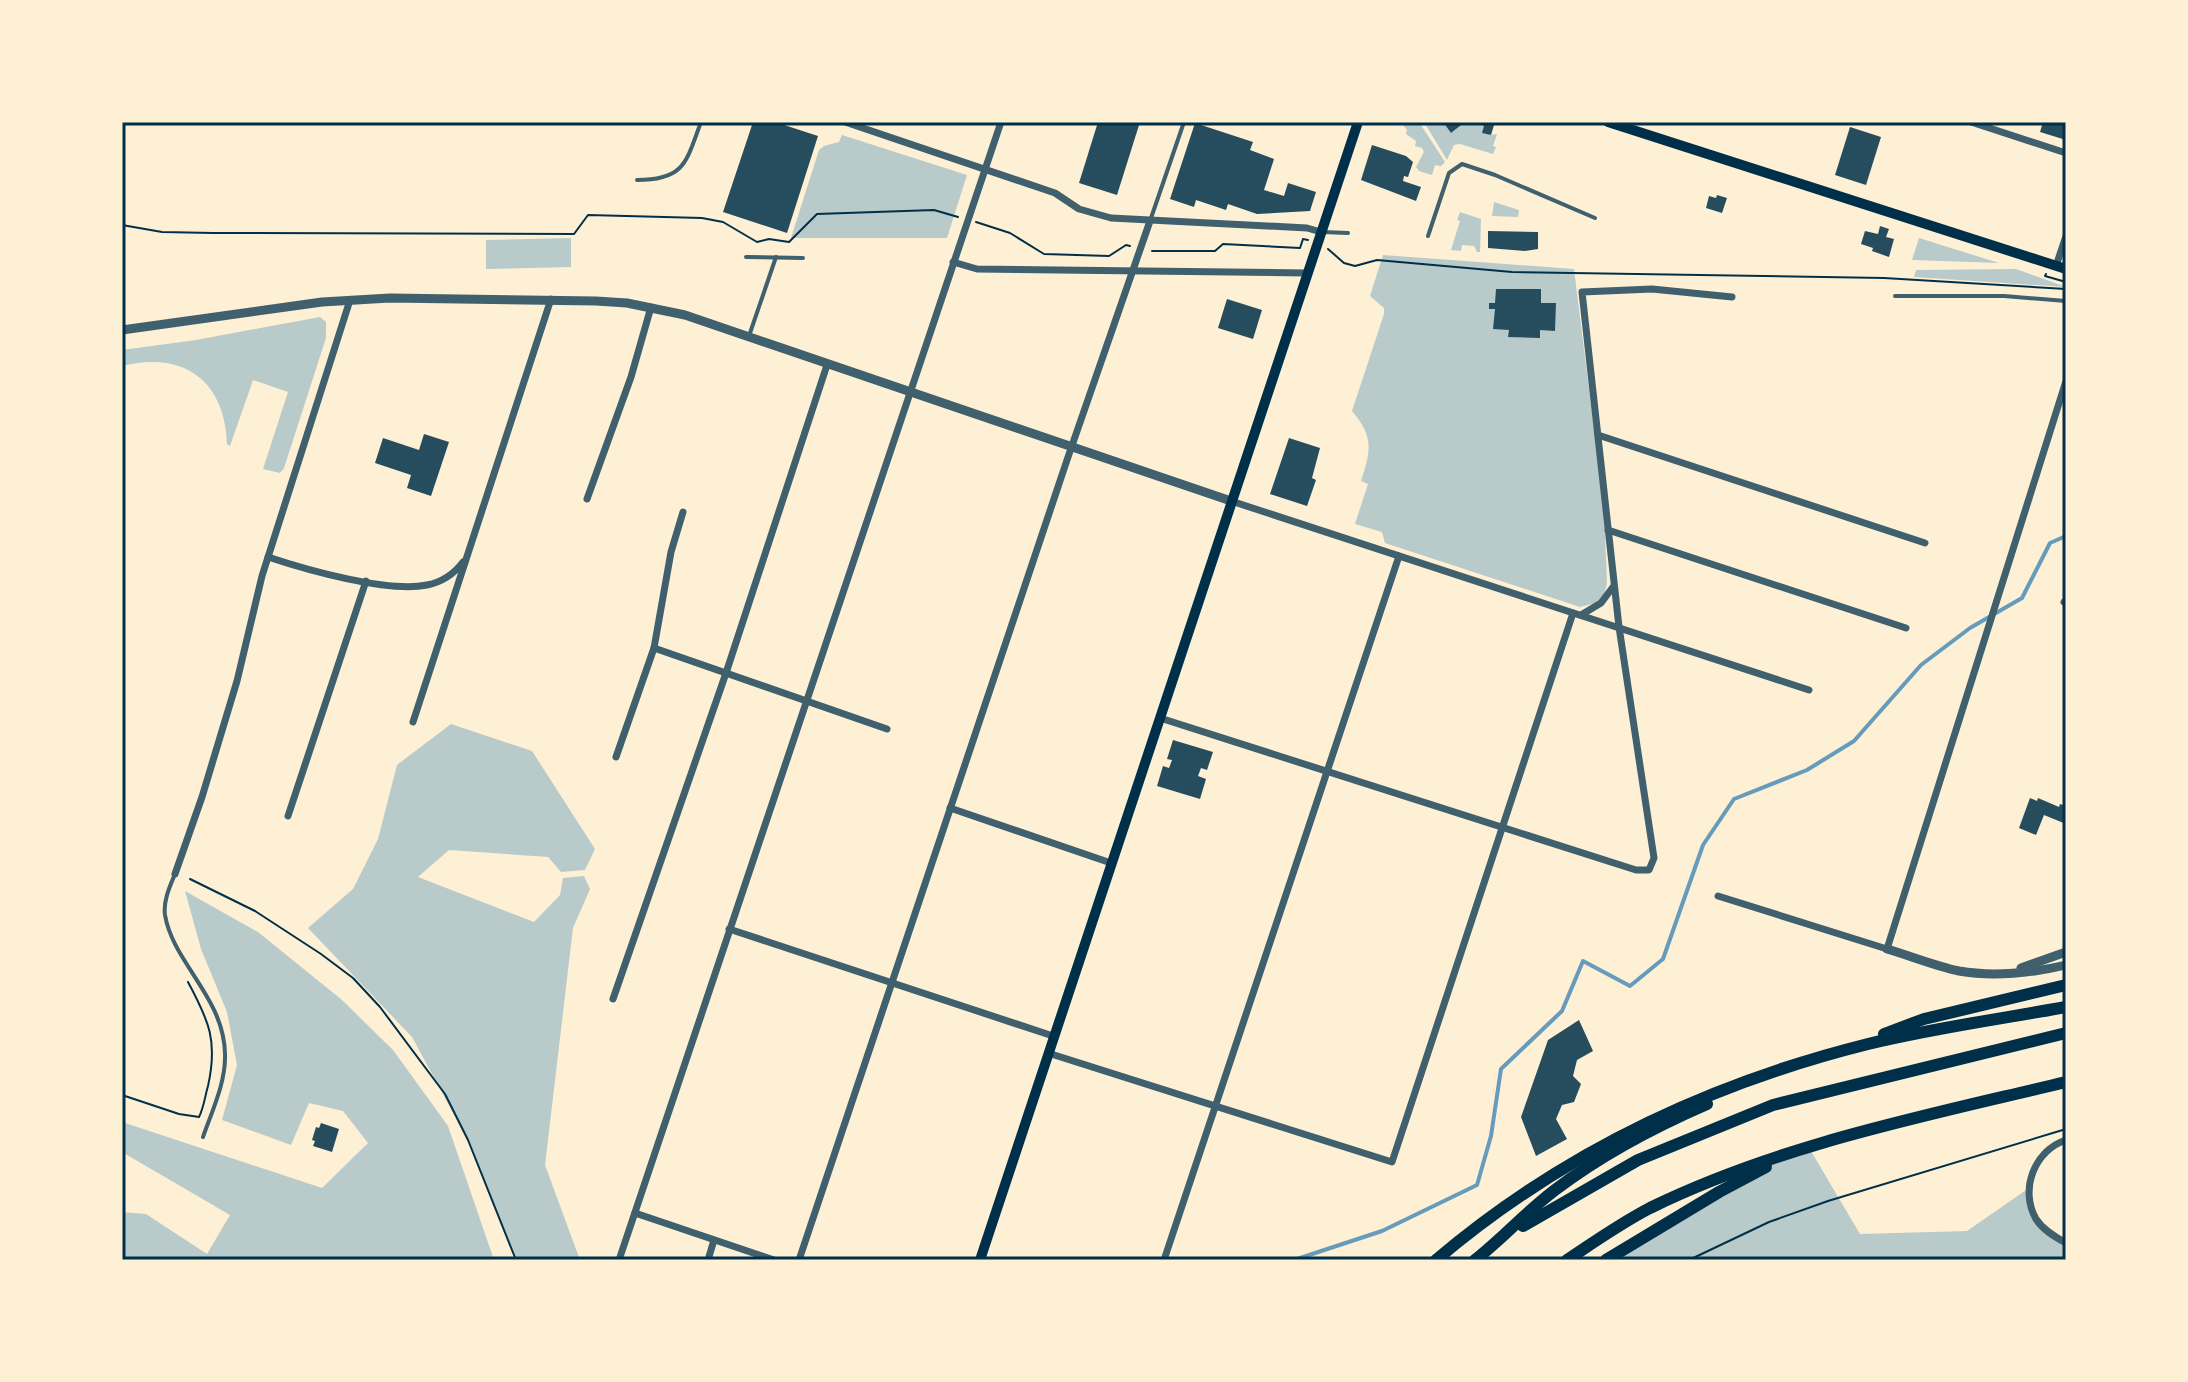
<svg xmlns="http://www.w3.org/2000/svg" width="2188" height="1382" viewBox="0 0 2188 1382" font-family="'Open Sans',sans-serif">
<rect width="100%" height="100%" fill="#fdf0d5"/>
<g fill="#b9caca">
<path d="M1401 122H1410L1414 126 1419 122 1445 162 1441 166 1435 165 1432 175 1419 171 1416 167 1424 152 1422 148 1415 146 1416 141 1406 134 1407 130Z"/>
<path d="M1424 122H1443L1451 133 1465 122 1484 126 1483 133 1491 135 1497 134 1493 146 1496 147 1493 154 1460 144 1454 145 1447 160Z"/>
<path d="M842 135 967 175 947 238H791L819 150 824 146 839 142Z"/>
<path d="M1494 202 1519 210 1518 217 1492 216Z"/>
<path d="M1460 212 1481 219 1480 252H1477L1474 246 1462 245 1461 251 1451 250 1460 221 1457 220Z"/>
<path d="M571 238V267L486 269V240Z"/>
<path d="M1919 238 1999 263 1912 260Z"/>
<path d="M1383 255 1574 269 1604 510 1607 583 1604 596 1596 603 1580 607 1385 543 1382 532 1355 524 1368 484 1361 481C1371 450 1374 437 1352 411L1384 314V308L1370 296Z"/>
<path d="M2016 269 2066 287 1914 277 1916 270Z"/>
<path d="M320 317 326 322V338L284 468 280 473 263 469 288 392 253 380 230 446 227 444C225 380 183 351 122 366V350L196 340Z"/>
<path d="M451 724 532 751 595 849 585 870 561 872 548 857 449 850 418 877 534 922 560 895 563 878 584 876 590 889 573 928 545 1165 580 1260H517L470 1144 412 1037 308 928 353 889 378 839 397 765Z"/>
<path d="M185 891 258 932 342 1000 393 1050 448 1126 494 1260H122V1212L146 1214 207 1254 230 1215 122 1152V1122L322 1188 368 1143 343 1111 309 1103 291 1145 222 1120 237 1065 227 1012 201 949Z"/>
<path d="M1808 1146 1860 1234 1967 1231 2029 1188 2036 1219 2066 1243V1260H1606L1719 1192Z"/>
</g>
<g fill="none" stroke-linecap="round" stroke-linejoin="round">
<path stroke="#669bbc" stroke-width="4" d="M1294 1260 1382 1231 1477 1185 1491 1136 1501 1069 1562 1011 1583 961 1630 986 1663 959 1703 845 1734 799 1807 770 1854 741 1921 665 1970 628 2022 598 2050 543 2066 536"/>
</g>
<g fill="#264d5e">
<path d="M753 122H775L818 136 787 233 723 212Z"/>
<path d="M1098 122H1140L1117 195 1079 183Z"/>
<path d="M1443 122H1465L1451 133Z"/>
<path d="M1474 122H1495L1491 135 1482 133 1484 126Z"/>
<path d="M2043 122H2066V140L2040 132Z"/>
<path d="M1195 123 1253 142 1250 150 1274 159 1264 190 1284 196 1288 183 1316 192 1310 211 1257 214 1228 204 1226 210 1196 200 1194 207 1170 199Z"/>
<path d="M1850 127 1881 137 1866 185 1835 175Z"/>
<path d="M1372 145 1406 156 1413 162 1408 177 1404 176 1403 181 1421 187 1416 201 1361 180Z"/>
<path d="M1717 195 1727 198 1722 213 1706 208 1709 196 1716 198Z"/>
<path d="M1880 226 1889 229 1886 237 1894 239 1889 257 1872 251 1873 248 1861 244 1865 231 1878 234Z"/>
<path d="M1488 231 1538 232V249L1525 251 1488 248Z"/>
<path d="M1496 289H1541V303H1556L1555 331 1540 330V338L1508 337 1509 330 1493 329 1495 309H1489V303H1495Z"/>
<path d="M1227 299 1262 310 1253 339 1218 328Z"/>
<path d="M424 434 449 442 431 496 407 488 411 475 375 463 383 438 419 450Z"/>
<path d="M1289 438 1320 448 1312 478 1316 480 1307 506 1270 494Z"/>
<path d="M1173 740 1213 752 1207 770 1201 768 1198 776 1206 779 1200 799 1157 786 1163 766 1169 768 1172 760 1167 759Z"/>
<path d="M2030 798 2037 801 2038 798 2059 807 2060 804 2066 806V824L2044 815 2036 835 2019 828Z"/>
<path d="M1579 1020 1593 1051 1577 1060 1573 1076 1581 1084 1574 1102 1562 1105 1556 1119 1567 1139 1536 1156 1521 1117 1548 1040Z"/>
<path d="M321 1123 339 1129 332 1152 313 1146 315 1141 312 1140 316 1127 319 1128Z"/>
</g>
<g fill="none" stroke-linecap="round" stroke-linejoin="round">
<g stroke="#003049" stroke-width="2">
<path d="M976 222 1010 233 1044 254 1109 256 1126 245 1130 246"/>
<path d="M122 225 162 232 213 233 574 234 588 215 702 218 723 222 757 242 769 239 789 242 817 214 934 210 958 217"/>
<path d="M1328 249 1344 263 1355 266 1377 260 1512 272 1884 278 2066 289"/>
<path d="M1152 251H1215L1223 244 1300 248 1303 239 1308 240"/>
<path d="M2046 274 2045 276 2066 282"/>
<path d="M190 879 255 911 321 954 353 978 380 1007 445 1094 468 1140 516 1260"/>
<path d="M122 1095 179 1114 199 1117C204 1107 205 1096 208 1086 218 1041 209 1021 188 982"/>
<path d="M1689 1260 1769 1222 1828 1201 2066 1129"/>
</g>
<g stroke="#3f606c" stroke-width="4">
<path d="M637 180C685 180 686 162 701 122"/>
<path d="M1150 221 1184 122"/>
<path d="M1322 232 1348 233"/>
<path d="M1428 236 1449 173 1462 164 1495 175 1595 218"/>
<path d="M746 257 803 258"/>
<path d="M1895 296H2004L2066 301"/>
<path d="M749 336 776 257"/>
<path d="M175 874C170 886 163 901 165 915 173 963 224 997 225 1054 226 1082 212 1111 203 1137"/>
</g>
<g stroke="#3f606c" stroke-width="7">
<path d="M845 122 1055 193 1079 209 1111 218 1307 228 1321 232"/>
<path d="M1971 122 2066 153"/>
<path d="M953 262 977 269 1307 273"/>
<path d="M2056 266 2066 236"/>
<path d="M1598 435 1925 543"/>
<path d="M587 499 631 377 651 307"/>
<path d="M1231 501 1809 690"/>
<path d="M1608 530 1906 628"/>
<path d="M268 557C307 570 388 593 427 585 442 582 454 574 463 562"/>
<path d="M2064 602 2066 603"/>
<path d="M1581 615 1601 603 1613 587"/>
<path d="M654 648 887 729"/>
<path d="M1160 718 1636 870H1649L1654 858 1619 627 1582 292 1652 289 1732 297"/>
<path d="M413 722 551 299"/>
<path d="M616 757 654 648 671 552 683 512"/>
<path d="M950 808 1111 863"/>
<path d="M288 816 366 581"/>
<path d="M175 874 202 797 237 681 262 576 350 300"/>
<path d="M1718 896 1887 949 2066 381"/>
<path d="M729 929 1053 1036"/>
<path d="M613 999 726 673 827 365"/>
<path d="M1048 1053 1392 1162 1573 613"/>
<path d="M2066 1140C2035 1150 2019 1189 2036 1219 2043 1230 2055 1237 2066 1243"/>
<path d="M635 1213 774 1260"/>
<path d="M619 1260 1001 122"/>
<path d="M708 1260 714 1240"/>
<path d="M799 1260 1067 460 1150 221"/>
<path d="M1164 1260 1399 556"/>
</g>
<g stroke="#3f606c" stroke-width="9">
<path d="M122 330 322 302 390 298 596 301 627 303 685 315 1231 501"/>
<path d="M1887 949C1911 956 1935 966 1959 971 1993 977 2033 973 2066 965"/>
<path d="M2021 968 2066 952"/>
</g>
<g stroke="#003049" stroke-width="10">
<path d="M1608 122 2066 269"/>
<path d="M980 1260 1358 122"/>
</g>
<g stroke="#003049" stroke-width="12">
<path d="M1884 1034 1924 1019 2066 985"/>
<path d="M1523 1226 1638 1160 1773 1105 2066 1033"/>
<path d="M1436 1260C1562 1153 1708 1084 1868 1044 1933 1028 2000 1019 2066 1007"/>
<path d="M1475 1260C1503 1238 1527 1211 1555 1190 1601 1155 1654 1127 1707 1104"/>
<path d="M1567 1260C1594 1242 1621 1223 1650 1208 1781 1144 1925 1116 2066 1082"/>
<path d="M1606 1260 1719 1192 1766 1167"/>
</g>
</g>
<rect width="2188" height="1382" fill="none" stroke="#fdf0d5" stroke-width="248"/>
<rect x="124" y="124" width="1940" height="1134" fill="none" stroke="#003049" stroke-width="3"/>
</svg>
